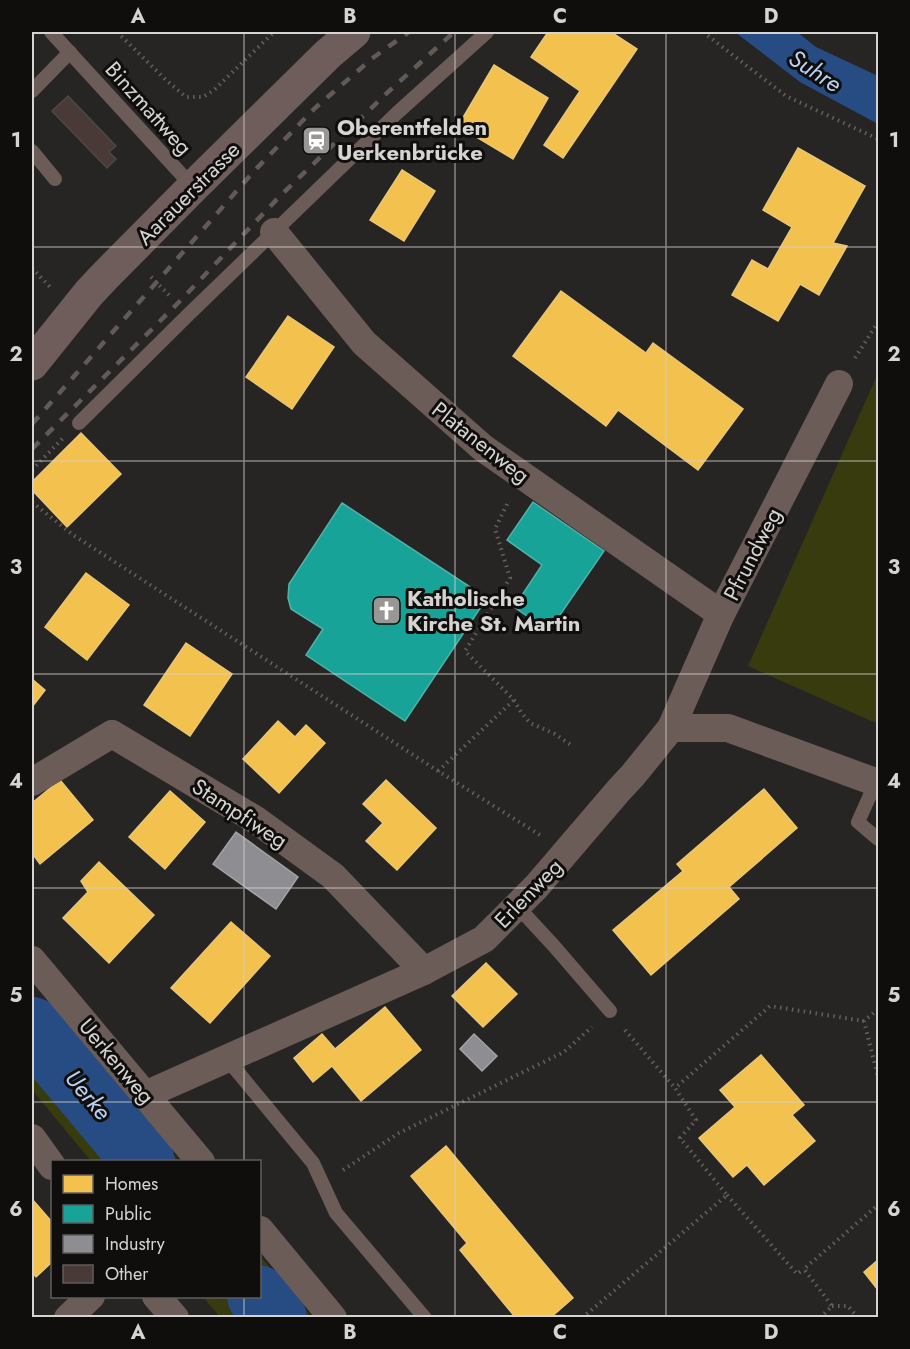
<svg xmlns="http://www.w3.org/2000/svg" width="910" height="1349" viewBox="0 0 910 1349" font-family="Jost,sans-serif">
<rect width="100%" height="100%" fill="#272523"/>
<g fill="#373b0e">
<path d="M878 373V724L748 666Z"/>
<path d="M32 999 44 1004 179 1161H91L32 1090Z"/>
<path d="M260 1256 312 1317H220L203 1297 260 1296Z"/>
</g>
<path fill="#274c83" d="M735 32H797L816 47 878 76V124L800 82Z"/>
<g fill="#f2c14e" stroke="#eac776" stroke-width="1.5">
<path d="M548 32H611L637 49 563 158 544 145 580 91 531 57Z"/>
<path d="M494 65 548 98 513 159 458 126Z"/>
<path d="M798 148 865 186 833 243 847 246 819 295 800 284 778 321 732 295 752 260 768 269 792 227 763 210Z"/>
<path d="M402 170 435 191 404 241 370 220Z"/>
<path d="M561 291 646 353 653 343 743 409 698 470 618 410 606 426 513 356Z"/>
<path d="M288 316 334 347 292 409 246 377Z"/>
<path d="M81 433 121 474 67 527 32 490V482Z"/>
<path d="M86 573 129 605 87 660 45 627Z"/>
<path d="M186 643 232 674 190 736 144 705Z"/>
<path d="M32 679 45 690 32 707Z"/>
<path d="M278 721 295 737 306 725 325 743 279 793 243 759Z"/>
<path d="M60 780 93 820 40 864 32 853V803Z"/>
<path d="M386 780 436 828 397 870 366 841 383 823 363 804Z"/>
<path d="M764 789 797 828 729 887 739 899 651 975 613 930 683 871 677 864Z"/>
<path d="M170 791 205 822 165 869 129 837Z"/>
<path d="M99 862 154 915 109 963 63 918 88 892 81 881Z"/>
<path d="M231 922 270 956 210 1023 171 988Z"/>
<path d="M486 963 517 994 483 1027 452 996Z"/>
<path d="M385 1007 421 1050 361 1101 332 1066 313 1082 294 1058 322 1034 335 1049Z"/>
<path d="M761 1055 804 1105 792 1115 815 1141 764 1185 747 1165 733 1177 699 1138 735 1107 720 1090Z"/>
<path d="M446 1146 573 1298 550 1318H516L460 1250 467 1243 411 1176Z"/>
<path d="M32 1199 52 1222V1262L36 1277 32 1272Z"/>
<path d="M878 1260V1290L864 1272Z"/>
</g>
<g fill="#17a398" stroke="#50b2a9" stroke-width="1.5">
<path d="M533 502 604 551 549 631 514 607 542 565 507 540Z"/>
<path d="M342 503 487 598 405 721 306 655 323 629 291 609 288 598 289 584Z"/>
</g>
<g fill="#8d8d92" stroke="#a3a2a5" stroke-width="1.5">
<path d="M236 832 298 877 276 909 213 864Z"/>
<path d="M474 1034 497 1056 482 1071 460 1049Z"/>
</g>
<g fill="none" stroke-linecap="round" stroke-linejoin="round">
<g stroke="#274c83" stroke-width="62">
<path d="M32 1028 144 1162"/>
<path d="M258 1296 276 1318"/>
</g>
</g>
<path fill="#493a38" stroke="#4b4948" stroke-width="1.5" d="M68 96 116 146 109 152 116 159 107 168 52 111Z"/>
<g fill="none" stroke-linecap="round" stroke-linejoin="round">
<g stroke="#685f5c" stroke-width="4" stroke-dasharray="1.5 4.5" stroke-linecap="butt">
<path d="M117 32 167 81 186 97H203L214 90 274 32"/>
<path d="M703 32 786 96 878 139"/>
<path d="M32 268 50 287"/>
<path d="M151 277 171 297"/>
<path d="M855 358 878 322"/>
<path d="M32 470 63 438"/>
<path d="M32 502 73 535 438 771 540 835"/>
<path d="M507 504 495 529 510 578 465 651 514 700 521 712 530 723 555 734 571 745"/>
<path d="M438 771 514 700"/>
<path d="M878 1009 864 1021 878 1077"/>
<path d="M625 1030 675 1088"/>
<path d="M343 1170 399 1133 564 1052 592 1027"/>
<path d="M727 1195 797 1274 804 1269"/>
<path d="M832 1306H848L858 1318"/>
<path d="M582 1318 727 1195 680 1138 696 1120 675 1088 770 1006 864 1021"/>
<path d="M820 1318 832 1306 804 1269 878 1205"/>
</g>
<g stroke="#6b5c58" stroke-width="14">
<path d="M51 32 193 187"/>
<path d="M32 91 70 52"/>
<path d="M32 151 55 179"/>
<path d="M79 423 189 314 397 113 487 32"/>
<path d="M876 782 858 822 878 839"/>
<path d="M517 906 554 946 610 1011"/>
<path d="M227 1059 313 1163 336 1213 425 1318"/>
</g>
<g stroke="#6b5c58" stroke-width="28">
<path d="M274 232 364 343 483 448 721 614"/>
<path d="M671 728 721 614 839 384"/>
<path d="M32 782 112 734 256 820 333 876 424 971"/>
<path d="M32 960 201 1162"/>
<path d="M145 1095 424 971 484 939 536 887 619 790 633 775 671 728H728L878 783"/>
<path d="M32 1138 52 1166"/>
<path d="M260 1230 333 1318"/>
<path d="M156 1296 175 1318"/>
<path d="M68 1318 91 1296"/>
</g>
<path stroke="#6e5d5a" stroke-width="33" d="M32 364 89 293 104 277 193 187 328 54 354 32"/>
<g stroke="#625a57" stroke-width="4.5" stroke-dasharray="10 10" stroke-linecap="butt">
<path d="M32 424 256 169 315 108 374 57 409 32"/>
<path d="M32 449 178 303 281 195 387 93 454 32"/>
</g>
</g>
<path fill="none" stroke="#d6d4d2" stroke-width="1.5" stroke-opacity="0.55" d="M244 32V1162M455 32V1318M666 32V1318M32 247H878M32 461H878M32 674H878M32 888H878M32 1102H878M244 1296V1318"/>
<defs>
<symbol id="station-square" viewBox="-11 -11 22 22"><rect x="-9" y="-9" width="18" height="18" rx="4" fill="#999795" stroke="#100e0d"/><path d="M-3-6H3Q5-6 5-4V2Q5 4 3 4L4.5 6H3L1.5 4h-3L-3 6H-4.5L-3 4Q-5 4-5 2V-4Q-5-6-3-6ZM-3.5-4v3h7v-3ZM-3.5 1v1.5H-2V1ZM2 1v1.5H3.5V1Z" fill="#fff"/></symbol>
<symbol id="church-square" viewBox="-11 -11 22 22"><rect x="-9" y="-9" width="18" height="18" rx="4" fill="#999795" stroke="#100e0d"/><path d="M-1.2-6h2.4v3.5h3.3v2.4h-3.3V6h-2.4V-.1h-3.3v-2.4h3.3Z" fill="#fff"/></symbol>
</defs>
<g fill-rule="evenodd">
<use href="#station-square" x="300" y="124" width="33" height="33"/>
<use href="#church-square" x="370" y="594" width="33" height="33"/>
</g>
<g text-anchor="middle" stroke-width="6" stroke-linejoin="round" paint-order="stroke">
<g font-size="22" fill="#d6d4d2" stroke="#100e0d">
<text transform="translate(149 108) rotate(48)" y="8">Binzmattweg</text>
<text transform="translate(188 193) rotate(-45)" y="8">Aarauerstrasse</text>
<text transform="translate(481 442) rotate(38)" y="8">Platanenweg</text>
<text transform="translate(752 554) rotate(-63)" y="8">Pfrundweg</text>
<text transform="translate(240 813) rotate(33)" y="8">Stampfiweg</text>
<text transform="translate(528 893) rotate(-46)" y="8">Erlenweg</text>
<text transform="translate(117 1061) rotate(50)" y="8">Uerkenweg</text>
</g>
<g font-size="22" font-weight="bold" fill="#d6d4d2" stroke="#100e0d" text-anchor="start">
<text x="337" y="135">Oberentfelden<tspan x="337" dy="25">Uerkenbrücke</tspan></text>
<text x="407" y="606">Katholische<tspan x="407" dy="25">Kirche St. Martin</tspan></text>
</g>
<g font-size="24" font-style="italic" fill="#b9d1f4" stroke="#100e0d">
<text transform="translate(815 71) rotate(33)" y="8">Suhre</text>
<text transform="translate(88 1095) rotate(50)" y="8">Uerke</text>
</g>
</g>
<rect width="910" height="1349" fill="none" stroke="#100e0d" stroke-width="66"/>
<rect x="51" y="1160" width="210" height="138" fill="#100e0d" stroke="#5f5d5c" stroke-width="1.5"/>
<rect x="63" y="1175" width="30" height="18" fill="#f2c14e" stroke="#5f5d5c" stroke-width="1.5"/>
<text x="105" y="1190" font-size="18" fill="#d6d4d2">Homes</text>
<rect x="63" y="1205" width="30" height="18" fill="#17a398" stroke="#5f5d5c" stroke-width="1.5"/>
<text x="105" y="1220" font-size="18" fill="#d6d4d2">Public</text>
<rect x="63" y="1235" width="30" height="18" fill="#8d8d92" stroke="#5f5d5c" stroke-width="1.5"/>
<text x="105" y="1250" font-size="18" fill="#d6d4d2">Industry</text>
<rect x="63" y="1265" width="30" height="18" fill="#493a38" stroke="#5f5d5c" stroke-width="1.5"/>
<text x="105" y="1280" font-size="18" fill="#d6d4d2">Other</text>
<rect x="33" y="33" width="844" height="1283" fill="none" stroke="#d6d4d2" stroke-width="2"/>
<g font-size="20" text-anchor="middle" font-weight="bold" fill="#d6d4d2">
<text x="138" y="23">A</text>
<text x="350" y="23">B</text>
<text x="560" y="23">C</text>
<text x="771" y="23">D</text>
<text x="16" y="147">1</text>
<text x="894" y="147">1</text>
<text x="16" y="361">2</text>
<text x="894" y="361">2</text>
<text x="16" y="574">3</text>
<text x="894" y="574">3</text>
<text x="16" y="788">4</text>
<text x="894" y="788">4</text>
<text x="16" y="1002">5</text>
<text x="894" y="1002">5</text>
<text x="16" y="1216">6</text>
<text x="894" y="1216">6</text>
<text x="138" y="1339">A</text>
<text x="350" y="1339">B</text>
<text x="560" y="1339">C</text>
<text x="771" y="1339">D</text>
</g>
</svg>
